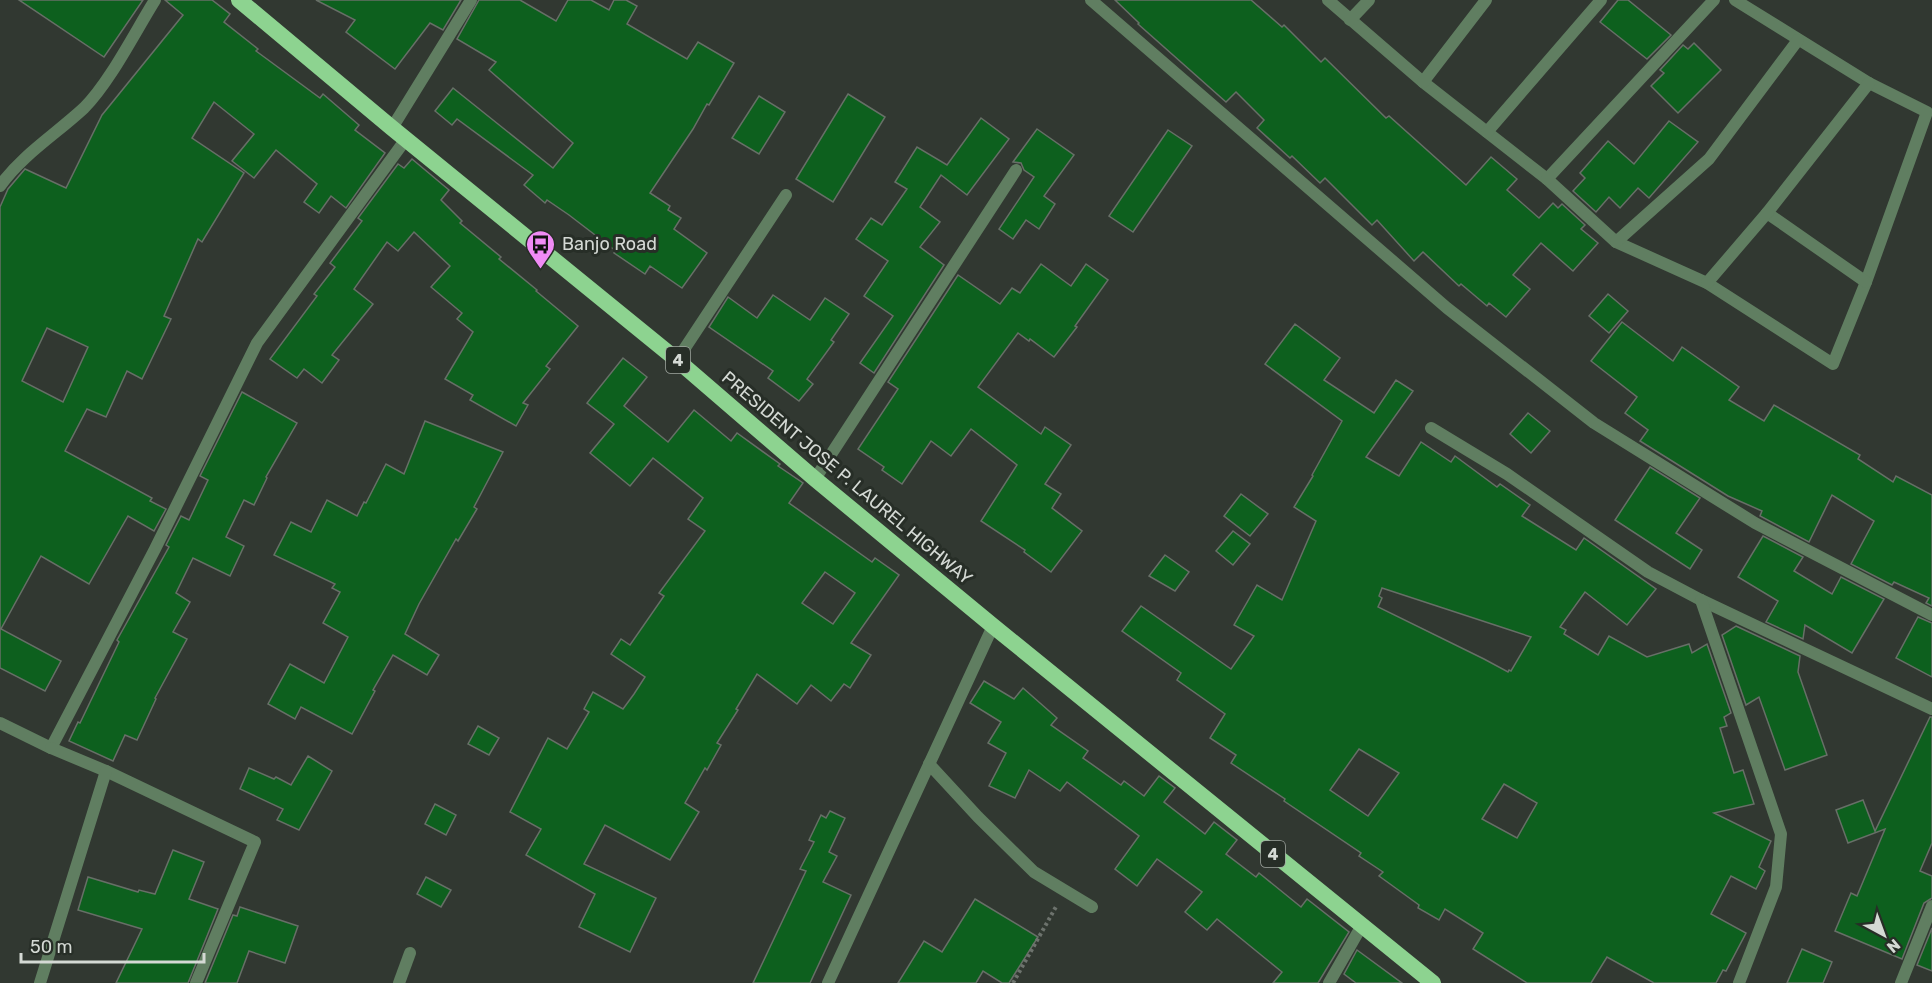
<svg xmlns="http://www.w3.org/2000/svg" width="1932" height="983" viewBox="0 0 1932 983" font-family="Rubik,sans-serif">
<rect width="100%" height="100%" fill="#313831"/>
<g fill="#0d601e" stroke="#676f67" stroke-width="1.5" fill-rule="evenodd">
<path d="M19 0H143L104 57Z"/>
<path d="M165 0H212L230 14 224 22 258 49 256 51 320 98 323 94 359 125 355 130 385 153 346 208 331 196 319 213 304 202 317 184 276 150 254 178 232 161 254 134 214 102 192 138 244 173 202 242 198 239 164 316 171 319 142 379 127 371 106 417 87 409 65 451 152 498 150 501 166 509 154 531 128 516 89 584 41 556 1 629 61 661 45 691 0 668V207L8 189 25 169 66 188 102 115 183 15ZM47 328 88 347 63 402 22 381Z"/>
<path d="M316 0H461L443 30 430 23 395 69 346 32 355 20Z"/>
<path d="M479 0H520L556 21 568 0H591L609 10 614 0H626L637 6 627 24 687 59 698 42 734 63 709 105 707 104 693 129 650 193 670 206 668 210 681 218 674 229 707 253 682 288 650 266 645 274 614 253 616 251 569 215 547 200 545 203 524 185 533 175 457 119 452 125 435 111 453 88 553 168 573 143 489 70 496 62 457 39Z"/>
<path d="M1115 0H1251L1282 27 1284 25 1321 62 1325 58 1386 118 1389 116 1466 185 1491 157 1517 179 1507 190 1539 218 1553 203 1558 208 1562 204 1585 225 1581 229 1598 243 1573 271 1541 243 1513 275 1530 289 1506 317 1489 303 1487 306 1461 284 1459 286 1423 252 1414 261 1377 220 1372 225 1325 178 1320 183 1292 156 1290 158 1257 128 1264 120 1236 92 1226 102 1138 24 1139 23Z"/>
<path d="M1618 0H1628L1671 35 1647 59 1600 22Z"/>
<path d="M1694 43 1721 70 1678 113 1651 86 1664 73 1660 70 1683 45 1688 49Z"/>
<path d="M848 94 885 117 833 202 796 179Z"/>
<path d="M759 96 785 112 759 154 732 138Z"/>
<path d="M981 118 1009 139 967 195 941 175 920 207 940 222 920 247 944 265 874 373 860 363 893 316 864 296 888 261 856 239 871 218 882 225 907 189 895 182 917 147 947 165Z"/>
<path d="M1669 121 1698 142 1649 198 1638 188 1620 208 1609 197 1596 212 1573 191 1585 178 1580 173 1608 141 1634 164Z"/>
<path d="M1037 129 1074 155 1044 196 1055 204 1039 229 1026 220 1013 239 999 229 1034 177 1024 170 1021 163 1013 162Z"/>
<path d="M1168 130 1192 146 1133 232 1109 216Z"/>
<path d="M412 159 449 190 441 200 462 221 460 223 501 257 499 259 537 290 536 291 578 326 546 366 550 369 523 403 528 405 516 426 470 400 473 395 445 379 473 332 457 319 462 313 431 287 450 266 414 232 398 251 387 242 354 289 373 304 332 355 339 360 322 383 304 369 297 378 270 359 317 296 314 294 335 267 330 263 362 221 358 218 398 164 404 168Z"/>
<path d="M1041 264 1071 286 1086 264 1108 280 1075 326 1077 327 1054 357 1030 339 1029 341 1018 333 978 387 1041 434 1045 427 1071 445 1045 484 1061 494 1052 508 1082 531 1051 572 1024 552 1025 550 981 521 1017 465 971 429 951 456 931 441 902 484 882 470 884 467 858 449 898 389 888 382 958 275 1000 304 1012 288 1020 293Z"/>
<path d="M1608 294 1628 311 1609 333 1589 316Z"/>
<path d="M773 295 810 320 825 298 849 314 831 340 834 342 807 379 813 384 799 401 768 378 773 371 709 327 728 297 757 318Z"/>
<path d="M1622 322 1673 361 1682 347 1739 387 1729 400 1764 421 1774 405 1860 455 1858 459 1893 482 1896 476 1932 495V606L1926 603 1929 598 1894 582 1892 585 1851 564 1874 521 1832 495 1809 542 1760 516 1762 511 1728 496 1640 441 1648 430 1625 413 1637 397 1591 361Z"/>
<path d="M1295 324 1340 358 1324 380 1374 413 1396 380 1413 391 1366 457 1399 476 1421 442 1451 462 1455 456 1497 487 1500 484 1530 505 1522 516 1576 550 1584 538 1656 589 1627 625 1585 592 1560 627 1566 630 1564 634 1598 655 1609 636 1647 657 1689 644 1692 653 1707 644 1731 713 1724 717 1727 726 1720 728 1734 773 1743 770 1754 804 1714 813 1771 841 1759 867 1765 871 1756 889 1731 876 1711 914 1746 933 1726 971 1723 970 1716 983H1654L1607 957 1591 983H1527L1473 949 1483 933 1445 909 1439 920 1418 908 1419 905 1379 876 1383 872 1359 856 1361 853 1284 801 1285 799 1231 763 1236 755 1210 738 1225 714 1177 680 1181 673 1122 631 1141 606 1231 669 1254 636 1234 625 1257 585 1282 600 1316 521 1294 507 1313 476 1312 475 1342 421 1265 364ZM1382 588 1507 629 1531 637 1511 671 1509 670 1508 672 1484 659 1378 607 1382 598 1379 596ZM1359 749 1399 773 1368 816 1330 790ZM1504 784 1537 803 1517 838 1482 819Z"/>
<path d="M623 358 647 377 624 406 668 442 694 410 731 441 737 433 780 464 778 466 803 483 789 503 872 562 875 558 899 575 851 643 871 655 850 688 844 684 831 701 811 685 797 704 757 674 736 709 738 710 717 743 721 745 707 770 705 768 685 803 699 812 670 860 605 825 584 864 656 898 630 952 579 927 595 894 526 855 541 829 510 812 548 738 567 749 589 712 584 709 593 692 623 709 634 694 645 677 611 654 621 639 630 645 664 596 659 593 705 531 688 519 703 498 653 458 630 486 590 453 614 424 587 403ZM825 572 855 593 833 624 802 603Z"/>
<path d="M242 392 297 423 266 477 267 478 254 505 244 500 226 537 244 546 230 576 193 558 176 593 190 602 173 632 187 639 155 698 156 699 137 740 125 735 113 761 69 741 78 722 80 723 119 642 117 640 169 547 166 545 181 516 189 520 208 480 200 476Z"/>
<path d="M1528 413 1550 431 1531 453 1510 434Z"/>
<path d="M425 421 503 452 474 507 477 509 458 541 456 539 419 604 405 634 439 655 427 675 393 655 373 690 375 691 352 734 301 707 295 719 268 704 290 664 324 683 348 637 323 623 340 592 332 588 335 584 274 555 291 522 311 532 327 500 357 516 364 502 366 503 386 464 404 474Z"/>
<path d="M1650 467 1700 498 1676 533 1702 550 1690 569 1615 520Z"/>
<path d="M1241 494 1268 514 1250 536 1224 516Z"/>
<path d="M1233 531 1250 544 1233 565 1216 551Z"/>
<path d="M1763 536 1803 557 1794 571 1832 594 1841 577 1884 599 1852 653 1805 625 1803 639 1766 622 1778 601 1738 577Z"/>
<path d="M1165 555 1189 572 1175 591 1149 576Z"/>
<path d="M1918 617 1932 623V677L1896 658Z"/>
<path d="M1736 626 1800 656 1798 672 1827 755 1785 770 1759 697 1746 705 1722 635Z"/>
<path d="M984 681 1014 699 1023 688 1057 718 1051 725 1088 751 1083 758 1121 785 1124 781 1144 796 1159 776 1175 788 1164 802 1205 834 1214 822 1237 840 1226 854 1256 877 1259 873 1301 907 1307 899 1349 932 1318 983H1273L1282 972 1217 919 1207 930 1185 912 1202 892 1157 859 1137 886 1115 869 1139 836 1067 782 1060 791 1029 770 1015 798 989 786 1006 753 988 743 1001 722 970 703Z"/>
<path d="M1930 717H1932V843L1920 871 1932 876V898L1924 903 1902 959 1835 931 1851 893 1857 896 1885 829 1848 843 1836 810 1863 800 1875 831Z"/>
<path d="M478 726 499 738 489 755 468 744Z"/>
<path d="M308 756 332 771 299 830 277 820 283 809 240 789 249 768 274 779 276 777 291 785Z"/>
<path d="M435 804 456 815 446 835 425 824Z"/>
<path d="M830 811 845 818 829 852 837 856 823 882 851 895 810 983H753L806 871 800 869 814 842 809 840 821 815 826 818Z"/>
<path d="M173 850 204 862 189 899 218 909 188 983H116L142 929 78 910 88 877 138 892 139 890 155 894Z"/>
<path d="M426 877 451 890 441 907 417 894Z"/>
<path d="M975 899 1038 937 1009 983H1002L983 971 976 983H898L924 941 942 952Z"/>
<path d="M240 907 298 926 285 963 249 951 237 983H205L233 915 237 916Z"/>
<path d="M1932 928V971L1917 965Z"/>
<path d="M1802 949 1832 962 1823 983H1787Z"/>
<path d="M1357 950 1402 983H1356L1344 974Z"/>
</g>
<g fill="none" stroke-linecap="round" stroke-linejoin="round">
<path stroke="#6d736d" stroke-width="4" stroke-dasharray="3 3" stroke-linecap="butt" d="M1013 983 1057 905"/>
<g stroke="#607e61" stroke-width="12">
<path d="M0 186C22 155 56 134 84 108 110 82 135 32 155 0"/>
<path d="M677 360 786 195"/>
<path d="M929 764 978 817 1034 872 1092 907"/>
<path d="M828 983 993 626"/>
</g>
<g stroke="#607e61" stroke-width="12">
<path d="M1091 0 1447 308 1594 423 1755 523 1932 615"/>
<path d="M1328 0 1423 82 1547 179 1616 242 1707 283 1833 364 1866 282 1927 112 1869 83 1735 0"/>
<path d="M1350 20 1369 0"/>
<path d="M1423 82 1486 0"/>
<path d="M1487 132 1601 0"/>
<path d="M1547 179 1714 0"/>
<path d="M1767 213 1866 282"/>
<path d="M1616 242 1709 159 1798 40"/>
<path d="M1707 283 1767 213 1869 83"/>
<path d="M1431 428 1507 474 1648 572 1701 600 1932 709"/>
<path d="M815 479 1016 170"/>
<path d="M1701 600 1781 834 1776 887 1739 983"/>
<path d="M0 723 51 748 155 549 257 343 406 139"/>
<path d="M51 748 106 771 255 842 196 983"/>
<path d="M40 983 106 771"/>
<path d="M399 983 410 953"/>
<path d="M1329 983 1361 927"/>
<path d="M1901 983 1932 906"/>
</g>
<path stroke="#607e61" stroke-width="12" d="M392 128 471 0"/>
<path stroke="#8dd390" stroke-width="16" d="M239 0 392 128 677 360 815 479 993 626 1433 983"/>
</g>
<defs>
<symbol id="bus-pin" viewBox="-11 -11 22 30"><path d="M0 17L-7.5 6A9.5 9.5 0 1 1 7.5 6Z" fill="#f08bf5" stroke="#272e27"/><path d="M-5-6H5V4H4V6H2V4H-2V6H-4V4H-5ZM-3.5-4V0h7V-4ZM-3.5 1.2v1.5H-2V1.2ZM2 1.2v1.5H3.5V1.2Z" fill="#111"/></symbol>
</defs>
<g fill-rule="evenodd">
<use href="#bus-pin" x="524" y="228" width="33" height="45"/>
</g>
<g text-anchor="middle" stroke-width="6" stroke-linejoin="round" paint-order="stroke">
<g fill="#272e27" stroke="#a0a6a0" stroke-width="1.5">
<rect x="666" y="347" width="24" height="26" rx="4.5"/>
<rect x="1261" y="841" width="24" height="26" rx="4.5"/>
</g>
<g font-size="16" font-weight="bold" fill="#d4d9d4">
<text x="678" y="366">4</text>
<text x="1273" y="860">4</text>
</g>
<g font-size="18" fill="#d4d9d4" stroke="#272e27" text-anchor="start">
<text x="562" y="250">Banjo Road</text>
</g>
<g font-size="18" fill="#d4d9d4" stroke="#272e27">
<text transform="translate(847 478) rotate(40)" y="6">PRESIDENT JOSE P. LAUREL HIGHWAY</text>
</g>
</g>
<g transform="translate(1884 935) rotate(139)" stroke="#272e27" stroke-width="4.5" paint-order="stroke">
<path d="M0-4.5L10 22L0 15L-10 22Z" fill="#d4d9d4"/>
<text y="-9" font-size="16" font-weight="bold" text-anchor="middle" fill="#d4d9d4">N</text>
</g>
<path d="M21 953v9h183v-9" fill="none" stroke="#d4d9d4" stroke-width="3"/>
<text x="30" y="953" font-size="18" fill="#d4d9d4" stroke="#272e27" stroke-width="4.5" paint-order="stroke">50 m</text>
</svg>
